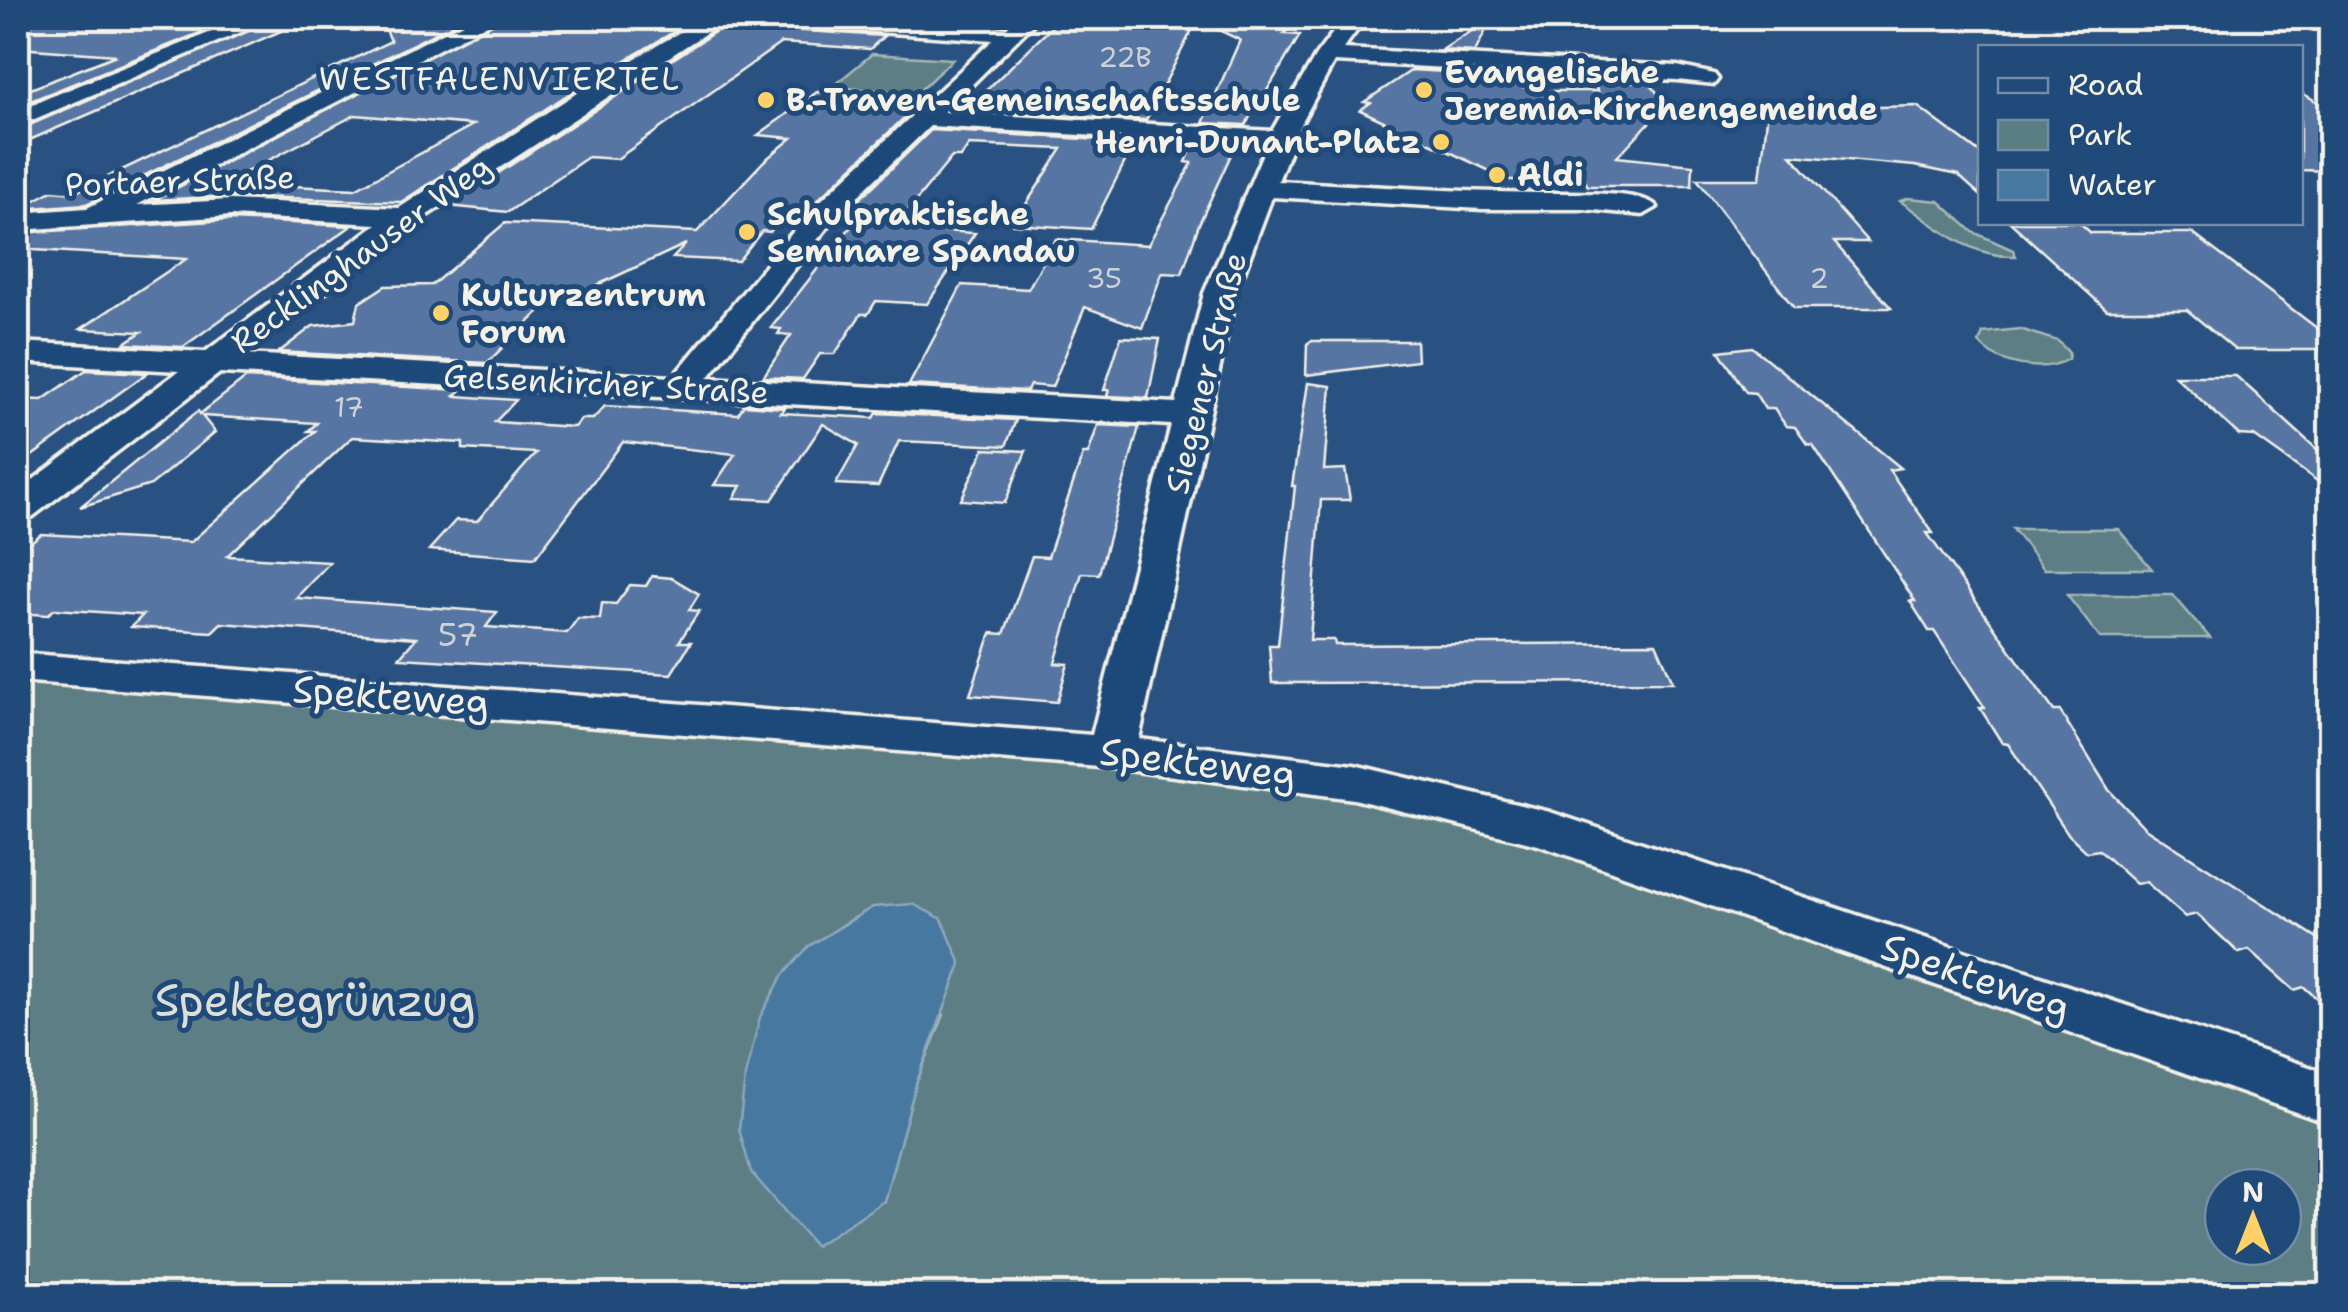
<svg xmlns="http://www.w3.org/2000/svg" width="2348" height="1312" viewBox="0 0 2348 1312" font-family="'Shantell Sans',sans-serif">
<rect width="100%" height="100%" fill="#295181"/>
<filter id="ink" filterUnits="userSpaceOnUse"><feTurbulence type="fractalNoise" baseFrequency=".01" numOctaves="2"/><feDisplacementMap in="SourceGraphic" scale="20" xChannelSelector="R" yChannelSelector="G"/><feConvolveMatrix kernelMatrix="1 2 1 2 8 2 1 2 1" color-interpolation-filters="sRGB"/></filter>
<g filter="url(#ink)">
<g fill="#5b7e84" stroke="#a8b8b6" stroke-width="2.5" fill-rule="evenodd">
<path d="M872 54 953 59 917 93 832 87Z"/>
<path d="M1908 198 1939 201 1973 232 2013 250 2016 256C1969 258 1936 226 1900 201Z"/>
<path d="M2019 329 2058 341 2069 353 2068 359C2043 374 1998 365 1979 343L1983 333Z"/>
<path d="M2013 529H2118L2152 569H2044Z"/>
<path d="M2067 595H2173L2210 638H2100Z"/>
<path d="M18 681 1062 763 1344 795 1541 843 2330 1123V1294H18ZM873 907 944 1015 916 1084 884 1201 745 1077C769 983 787 955 873 907ZM2223 1187H2283V1247H2223Z"/>
</g>
<path fill="#4678a0" stroke="#8ca8bd" stroke-width="2.5" d="M913 904 942 919 961 964 916 1084 884 1201 815 1246 751 1172 739 1129 745 1077 760 1017 783 975 809 946 873 907Z"/>
<g fill="#5674a2" stroke="#f4f1e8" stroke-width="2.5" fill-rule="evenodd">
<path d="M43 18H237L18 106V94L116 55 18 48V32Z"/>
<path d="M277 18H311L18 145V130Z"/>
<path d="M381 18H466L86 204 18 209 52 191 74 193 391 41Z"/>
<path d="M502 18 694 20 578 88 401 202 231 196 154 200ZM355 115 473 125 355 189 225 183Z"/>
<path d="M1061 18 1193 28 1146 120 953 109 959 103 972 104Z"/>
<path d="M1194 18H1298L1284 34 1300 35 1265 94 1261 93 1246 125 1203 123 1240 40Z"/>
<path d="M1492 18 1475 52 1442 50Z"/>
<path d="M730 22 760 28 884 36 870 49 781 43 617 159 588 157 508 212 448 206Z"/>
<path d="M1412 70 1464 73 1460 80H1507L1533 91H1598L1591 80 1649 82 1666 105 1617 157 1693 165 1692 186H1588L1584 179 1509 180 1360 110 1370 103 1364 102Z"/>
<path d="M817 92 923 100 804 213 786 212 770 232 762 231 738 261 673 258 686 244 578 294 568 297 557 294 487 363 279 352 313 326 355 321 359 303 385 286 432 285 505 223 697 232 764 161 792 138 758 135Z"/>
<path d="M2300 92 2330 109V171L2300 170Z"/>
<path d="M1917 106 1980 153V195L1958 175 1915 166 1791 155 1868 242H1834L1891 308H1794L1697 179H1760L1768 110Z"/>
<path d="M931 130 1135 142 1091 229 1013 224 1062 149 969 145 961 157H952L894 228 975 233 927 304 876 301 868 314H861L835 354H820L803 379 763 377 791 335 778 334 781 329 771 328 860 215 844 214Z"/>
<path d="M1193 145 1234 148 1199 224 1182 274 1162 273 1142 328 1085 307 1052 387 1030 385 1027 391 909 385 962 285 1028 289 1056 239 1148 245 1192 163 1186 162Z"/>
<path d="M231 220 351 226 183 347 124 344 141 332 81 329 186 259 18 249V233Z"/>
<path d="M2010 222H2079L2091 233H2192L2330 338V350H2235L2187 310H2107Z"/>
<path d="M1121 337 1160 339 1148 398 1107 396 1109 390H1104Z"/>
<path d="M1311 341H1416L1417 361 1306 375 1307 344Z"/>
<path d="M1752 347 1901 468 1889 470 1933 533H1927L2054 711H2060L2109 790 2145 828 2330 946V1010L2304 987 2294 990 2249 950 2239 953 2197 914 2185 917 2146 882 2136 884 2099 850 2087 852 2069 835 2008 744 2002 743 1980 708H1985L1934 631H1929L1910 601H1915L1813 445 1807 444 1795 427 1786 426 1774 409H1765L1755 393 1746 392 1719 351Z"/>
<path d="M86 370 147 373 18 466V399L42 400Z"/>
<path d="M2175 376H2236L2330 461V490L2254 436 2239 435Z"/>
<path d="M246 378 461 390 455 396 516 400 495 422 574 427 581 419H593L605 406 738 414 744 405 785 408 781 413 874 418 877 413 1016 420 1006 446 899 441 878 486 836 484 858 445 823 424 772 500 734 498 741 486 714 485 735 454 623 442 535 558 429 550 456 520 477 521 536 453 463 449V443L352 437 227 556 330 562 296 598 497 612 486 627 567 633 578 618 600 619 602 603 616 604 630 585 646 586 652 576 672 578 699 594 689 610 699 611 679 642H691L671 674 399 658 416 638 221 623 212 632 131 627 143 615 55 609 47 615 18 613V552L41 534 191 542 315 431H308L317 423 202 416 215 432 151 485 80 507 198 411 200 414Z"/>
<path d="M1308 383 1331 386 1324 470 1345 469 1350 500H1321L1310 640H1334L1335 645 1656 643 1673 682 1272 683 1269 645H1278L1295 486H1292Z"/>
<path d="M1098 425 1139 427 1099 574 1082 573 1055 663 1068 664 1057 702 970 695 991 633 1004 634 1032 556 1048 557 1083 454H1088Z"/>
<path d="M984 449 1026 451 1005 503 961 500Z"/>
</g>
<g fill="none" stroke-linecap="round" stroke-linejoin="round">
<defs>
<g id="minor">
<path d="M18 18H40L18 28Z"/>
<path d="M246 18H274L18 126V110Z"/>
<path d="M473 18H499L137 205 231 200 399 208 580 91 704 18H729L415 223 245 354 673 377 813 208 993 40 760 24 750 18H846L1006 28 1017 18H1039L944 112 1272 131 1316 55 1344 18H1366L1343 49 1677 66 1714 74 1718 79 1714 84 1677 80 1334 62 1299 127 1278 181C1373 186 1467 193 1561 193 1581 193 1646 192 1657 207L1643 215 1584 209H1482L1272 197 1236 293 1139 739 1354 765 1550 812 2330 1074V1124L1538 845 1354 799 1112 768 18 681V653L1092 735 1171 425 220 373 32 517 18 521V491L179 371 18 362V342L205 352 377 224 231 216 18 230V213L87 208ZM930 126 1266 146 1204 293 1176 403 708 378 833 220Z"/>
</g>
</defs>
<use href="#minor" stroke="#f4f1e8" stroke-width="7"/>
<use href="#minor" fill="#1f4a7a" fill-rule="evenodd"/>
</g>
</g>
<g fill="#ffd166" stroke="#1f4a7a" stroke-width="4">
<circle cx="1424" cy="90" r="10"/>
<circle cx="766" cy="100" r="10"/>
<circle cx="1441" cy="142" r="10"/>
<circle cx="1497" cy="175" r="10"/>
<circle cx="747" cy="232" r="10"/>
<circle cx="441" cy="313" r="10"/>
</g>
<g text-anchor="middle" stroke-width="10" stroke-linejoin="round" paint-order="stroke">
<g font-size="28" fill="#ccd2d6">
<text x="1125" y="67">22B</text>
<text x="1104" y="288">35</text>
<text x="1819" y="288">2</text>
<text x="349" y="417">17</text>
</g>
<g font-size="32" font-weight="bold" fill="#f4f1e8" stroke="#1f4a7a" text-anchor="start">
<text x="1444" y="83">Evangelische<tspan x="1444" dy="37">Jeremia-Kirchengemeinde</tspan></text>
<text x="786" y="111">B.-Traven-Gemeinschaftsschule</text>
<text x="1421" y="153" text-anchor="end">Henri-Dunant-Platz</text>
<text x="1517" y="186">Aldi</text>
<text x="767" y="225">Schulpraktische<tspan x="767" dy="37">Seminare Spandau</tspan></text>
<text x="461" y="306">Kulturzentrum<tspan x="461" dy="37">Forum</tspan></text>
</g>
<g font-size="32" letter-spacing="2.5" fill="#f4f1e8" stroke="#1f4a7a">
<text x="500" y="90">WESTFALENVIERTEL</text>
</g>
<g font-size="32" fill="#f4f1e8" stroke="#1f4a7a">
<text transform="translate(180 181) rotate(-2)" y="11">Portaer Straße</text>
<text transform="translate(361 254) rotate(-36)" y="11">Recklinghauser Weg</text>
<text transform="translate(1206 373) rotate(-76)" y="11">Siegener Straße</text>
<text transform="translate(606 384) rotate(3)" y="11">Gelsenkircher Straße</text>
</g>
<g font-size="32" fill="#ccd2d6">
<text x="458" y="646">57</text>
</g>
<g font-size="38" fill="#f4f1e8" stroke="#1f4a7a">
<text transform="translate(391 696) rotate(4)" y="13">Spekteweg</text>
<text transform="translate(1198 763) rotate(7)" y="13">Spekteweg</text>
<text transform="translate(1976 977) rotate(19)" y="13">Spekteweg</text>
</g>
<g font-size="45" fill="#dde0d9" stroke="#1f4a7a">
<text x="315" y="1016">Spektegrünzug</text>
</g>
</g>
<rect width="2348" height="1312" fill="none" stroke="#1f4a7a" stroke-width="60"/>
<rect x="30" y="30" width="2288" height="1252" fill="none" stroke="#f4f1e8" stroke-width="4" filter="url(#ink)"/>
<rect x="1978" y="45" width="325" height="180" fill="#1f4a7a" stroke="#748da6" stroke-width="2.5"/>
<rect x="1998" y="78" width="50" height="15" fill="#1f4a7a" stroke="#748da6" stroke-width="2.5"/>
<text x="2068" y="95" font-size="30" fill="#f4f1e8">Road</text>
<rect x="1998" y="120" width="50" height="30" fill="#5b7e84" stroke="#748da6" stroke-width="2.5"/>
<text x="2068" y="145" font-size="30" fill="#f4f1e8">Park</text>
<rect x="1998" y="170" width="50" height="30" fill="#4678a0" stroke="#748da6" stroke-width="2.5"/>
<text x="2068" y="195" font-size="30" fill="#f4f1e8">Water</text>
<g transform="translate(2253 1217)"><circle r="48" fill="#1f4a7a" stroke="#748da6" stroke-width="2.5"/>
<path d="M0-8L18 38L0 25L-18 38Z" fill="#ffd166"/>
<text y="-15" font-size="28" font-weight="bold" text-anchor="middle" fill="#f4f1e8">N</text>
</g>
</svg>
